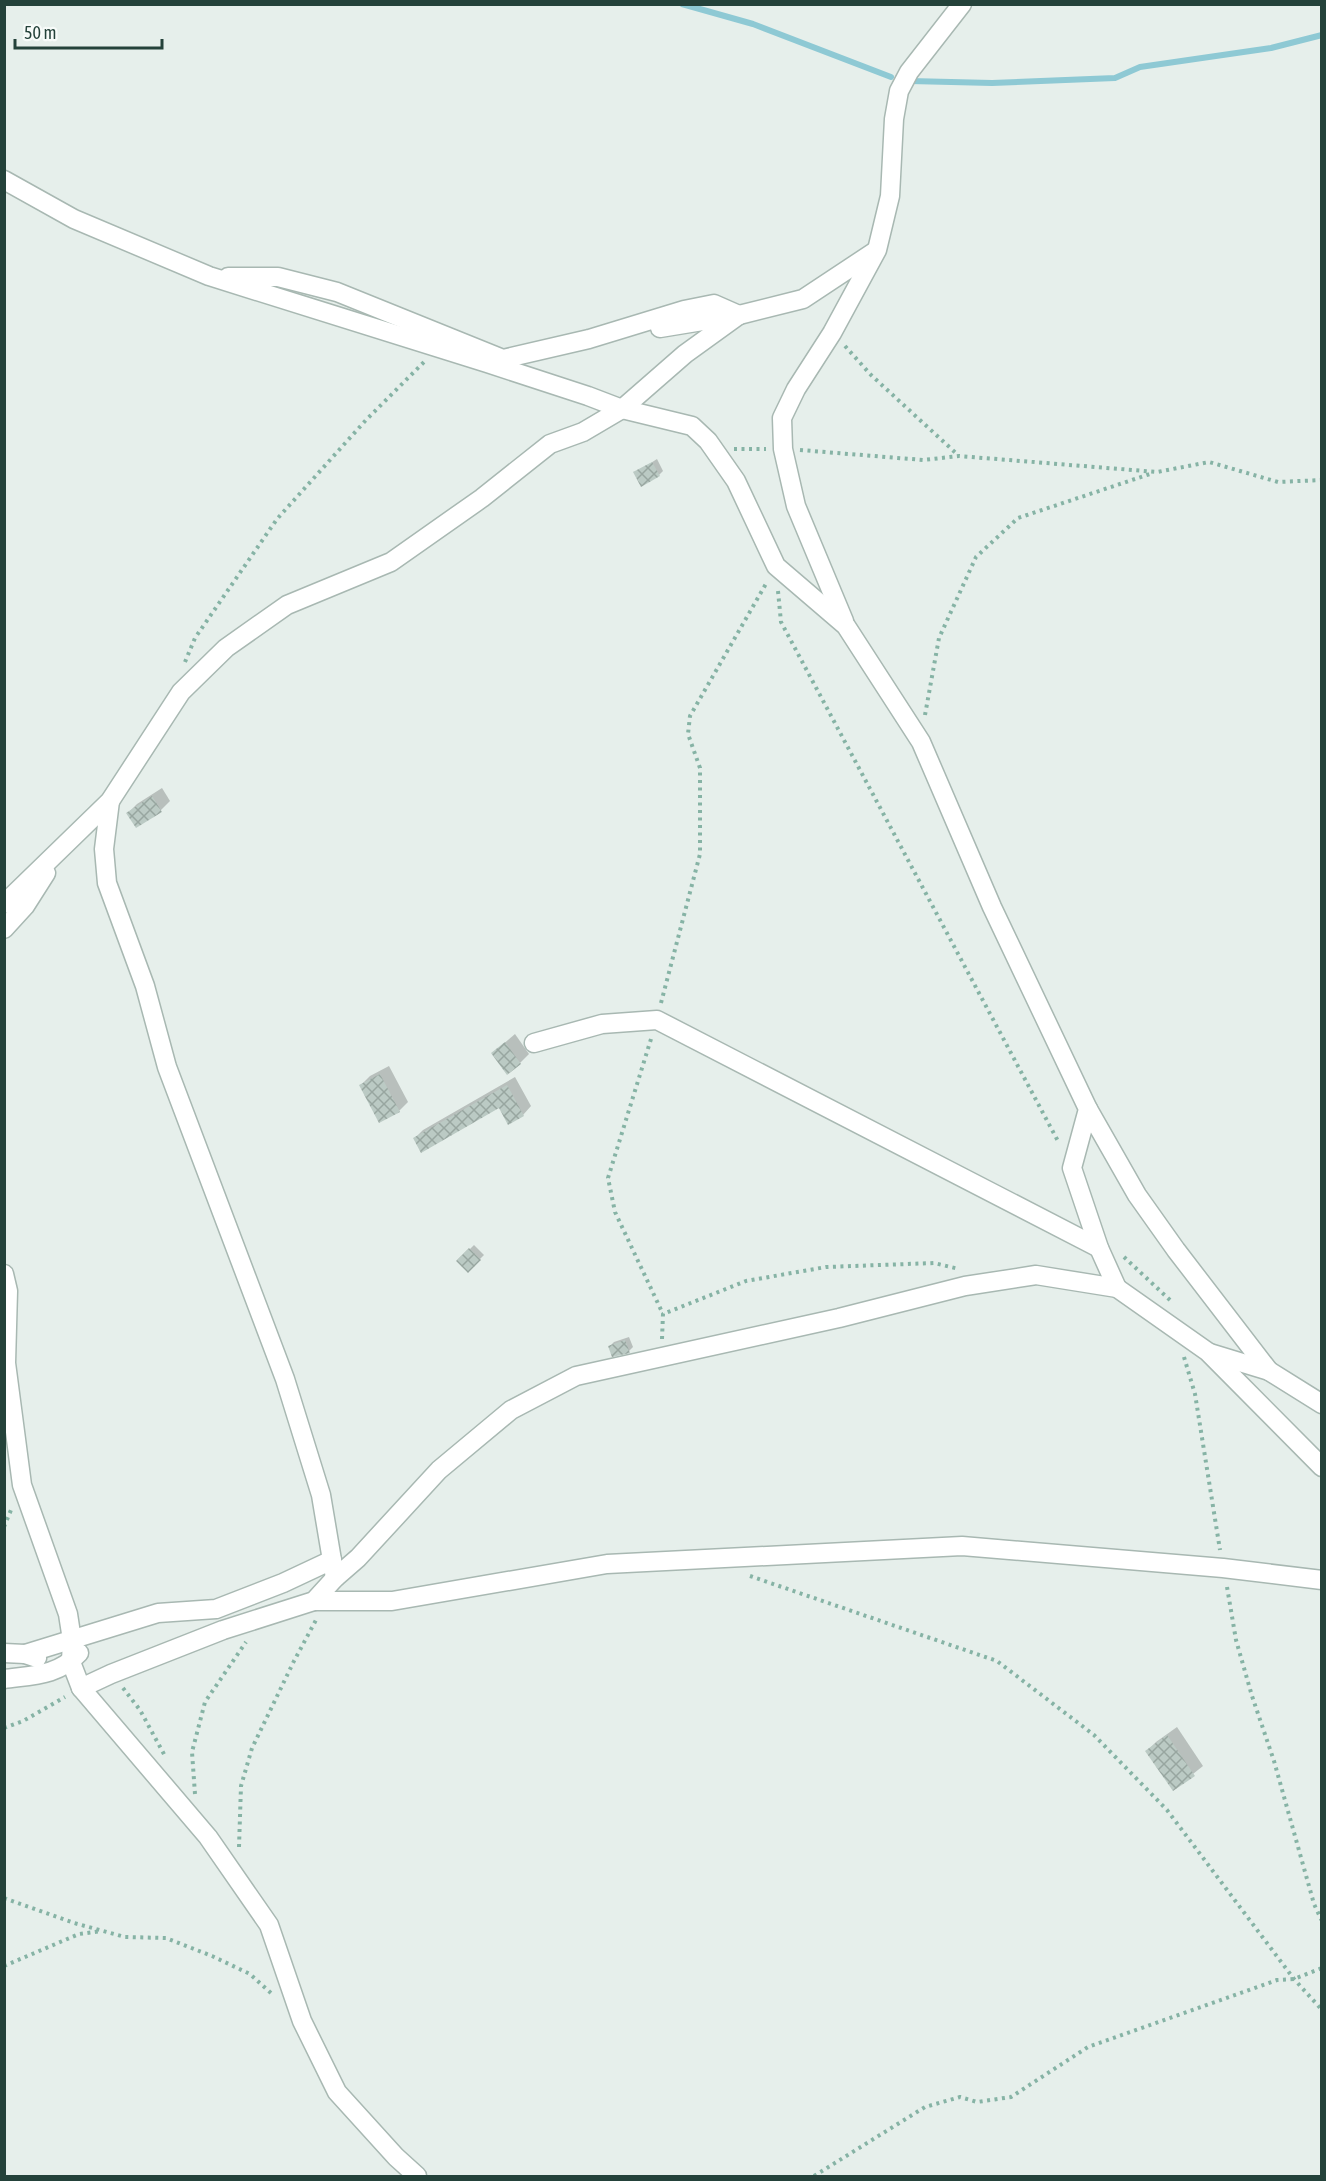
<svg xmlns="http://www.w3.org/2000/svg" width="1326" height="2181" viewBox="0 0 1326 2181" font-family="'Asap Condensed',sans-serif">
<defs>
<pattern id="building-cross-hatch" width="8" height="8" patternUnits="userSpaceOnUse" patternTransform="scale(1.5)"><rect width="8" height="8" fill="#bbcac4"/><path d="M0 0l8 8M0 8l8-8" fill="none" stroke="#98a6a0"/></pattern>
</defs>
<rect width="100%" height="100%" fill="#e6efeb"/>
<g fill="#0003">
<path d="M657 459 663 471 659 475 635 473Z"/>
<path d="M162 788 170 801 161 810 136 826 128 813 137 804Z"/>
<path d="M515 1034 529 1054 520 1063 493 1053Z"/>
<path d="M389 1066 408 1102 399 1111 361 1085 370 1076Z"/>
<path d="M515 1077 531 1106 523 1115 499 1106 415 1138 423 1130Z"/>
<path d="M474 1245 484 1255 468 1271 458 1261Z"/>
<path d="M629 1337 633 1347 629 1351 610 1346 614 1342Z"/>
<path d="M1177 1727 1203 1766 1174 1789 1147 1751 1156 1742Z"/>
</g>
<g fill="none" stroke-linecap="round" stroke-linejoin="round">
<g stroke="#8ec9d4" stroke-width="6">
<path d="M682 4 753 24 891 77"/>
<path d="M910 81 992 83 1115 78 1140 67 1271 48 1322 35"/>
</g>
</g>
<g fill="url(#building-cross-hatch)">
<path d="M652 462 660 476 641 487 633 472Z"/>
<path d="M152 796 162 812 136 828 126 813Z"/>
<path d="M505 1042 521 1064 507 1075 491 1053Z"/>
<path d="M380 1074 400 1112 379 1123 359 1085Z"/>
<path d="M507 1085 524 1116 508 1125 499 1108 421 1153 413 1138Z"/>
<path d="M469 1248 481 1260 468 1273 456 1261Z"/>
<path d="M625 1340 630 1353 612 1357 608 1346Z"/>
<path d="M1167 1735 1195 1776 1173 1791 1145 1751Z"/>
</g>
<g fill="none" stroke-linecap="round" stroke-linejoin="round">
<defs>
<g id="minor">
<path d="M4 180 74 219 209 276 487 363 588 396 622 409 692 426 708 441 736 481 776 566 846 626 921 742 992 907 1088 1109 1072 1168 1099 1248 1117 1288"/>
<path d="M228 277H278L337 292 503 359 589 339 684 310 714 304 739 315"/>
<path d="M660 328 739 315 803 299 874 252"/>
<path d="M844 621 796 506 783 449 782 418 796 389 832 333 877 250 890 196 894 119 899 91 909 72 962 4"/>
<path d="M110 801 104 849 107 883 145 986 167 1067 285 1379 321 1495 335 1578"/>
<path d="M4 904 110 801 181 692 226 648 287 605 391 562 482 498 550 444 583 432 622 409 685 354 739 315"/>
<path d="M4 929 25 906 46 873"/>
<path d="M534 1043 602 1024 657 1020 1099 1248"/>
<path d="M1088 1109 1137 1195 1176 1250 1269 1371"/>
<path d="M4 1274 8 1291 6 1363 22 1485 68 1614 72 1640 71 1662 81 1688 208 1837 269 1925 302 2021 337 2092 396 2157 417 2176"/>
<path d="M1210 1353 1269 1371 1322 1404"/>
<path d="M314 1601H392L607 1564 962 1546 1223 1568 1322 1580"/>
<path d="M4 1653 25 1654 37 1658"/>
<path d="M25 1654 158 1613 216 1609 283 1583 332 1560"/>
<path d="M4 1679C33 1675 58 1676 79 1653"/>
<path d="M81 1688 111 1674 223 1630 314 1601 335 1578 358 1558 439 1470 511 1410 576 1376 839 1318 965 1286 1036 1275 1117 1288 1208 1352 1322 1467"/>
</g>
</defs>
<use href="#minor" stroke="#a8b8b2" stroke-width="21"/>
<g stroke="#86b3a5" stroke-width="4" stroke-dasharray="3 4.5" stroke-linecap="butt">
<path d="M845 346 871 375 958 455"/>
<path d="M734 449H766"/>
<path d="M800 450 923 460 959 456 1157 472 1209 462 1278 482 1322 480"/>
<path d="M778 591 781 622 1059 1143"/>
<path d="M185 662 195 638 277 519 366 420 424 362"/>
<path d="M925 715 939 638 976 557 1018 518 1153 473"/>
<path d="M661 1003 700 854V768L688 734 690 716 767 582"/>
<path d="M651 1039 608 1178 615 1212 663 1314"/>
<path d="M1124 1257 1171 1301"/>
<path d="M662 1339 663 1314 746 1281 826 1267 934 1263 959 1269"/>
<path d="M1184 1357 1195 1394 1220 1550"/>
<path d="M4 1527 11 1510"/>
<path d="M750 1576 997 1661 1094 1735 1167 1810 1294 1979 1322 2010"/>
<path d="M1227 1587 1236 1640 1252 1696 1274 1761 1314 1904 1322 1921"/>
<path d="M123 1688 140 1710 165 1756"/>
<path d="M4 1728 23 1721 65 1697"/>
<path d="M195 1794 192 1752 205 1702 246 1642"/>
<path d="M239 1847 241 1786 252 1748 294 1661 316 1620"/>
<path d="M4 1898 74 1923 125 1937 166 1938 212 1956 250 1974 273 1995"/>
<path d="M4 1966 79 1934 102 1931"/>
<path d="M814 2176 925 2107 960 2097 977 2102 1011 2097 1088 2047 1277 1980 1294 1979 1322 1968"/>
</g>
<use href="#minor" stroke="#fff" stroke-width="18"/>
</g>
<rect width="1326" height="2181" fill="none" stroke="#24423a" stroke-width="12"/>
<path d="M15 39v9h147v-9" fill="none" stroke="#24423a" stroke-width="3"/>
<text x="24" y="39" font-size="18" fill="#24423a" stroke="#f7fbf9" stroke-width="4.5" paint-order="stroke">50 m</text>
</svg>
